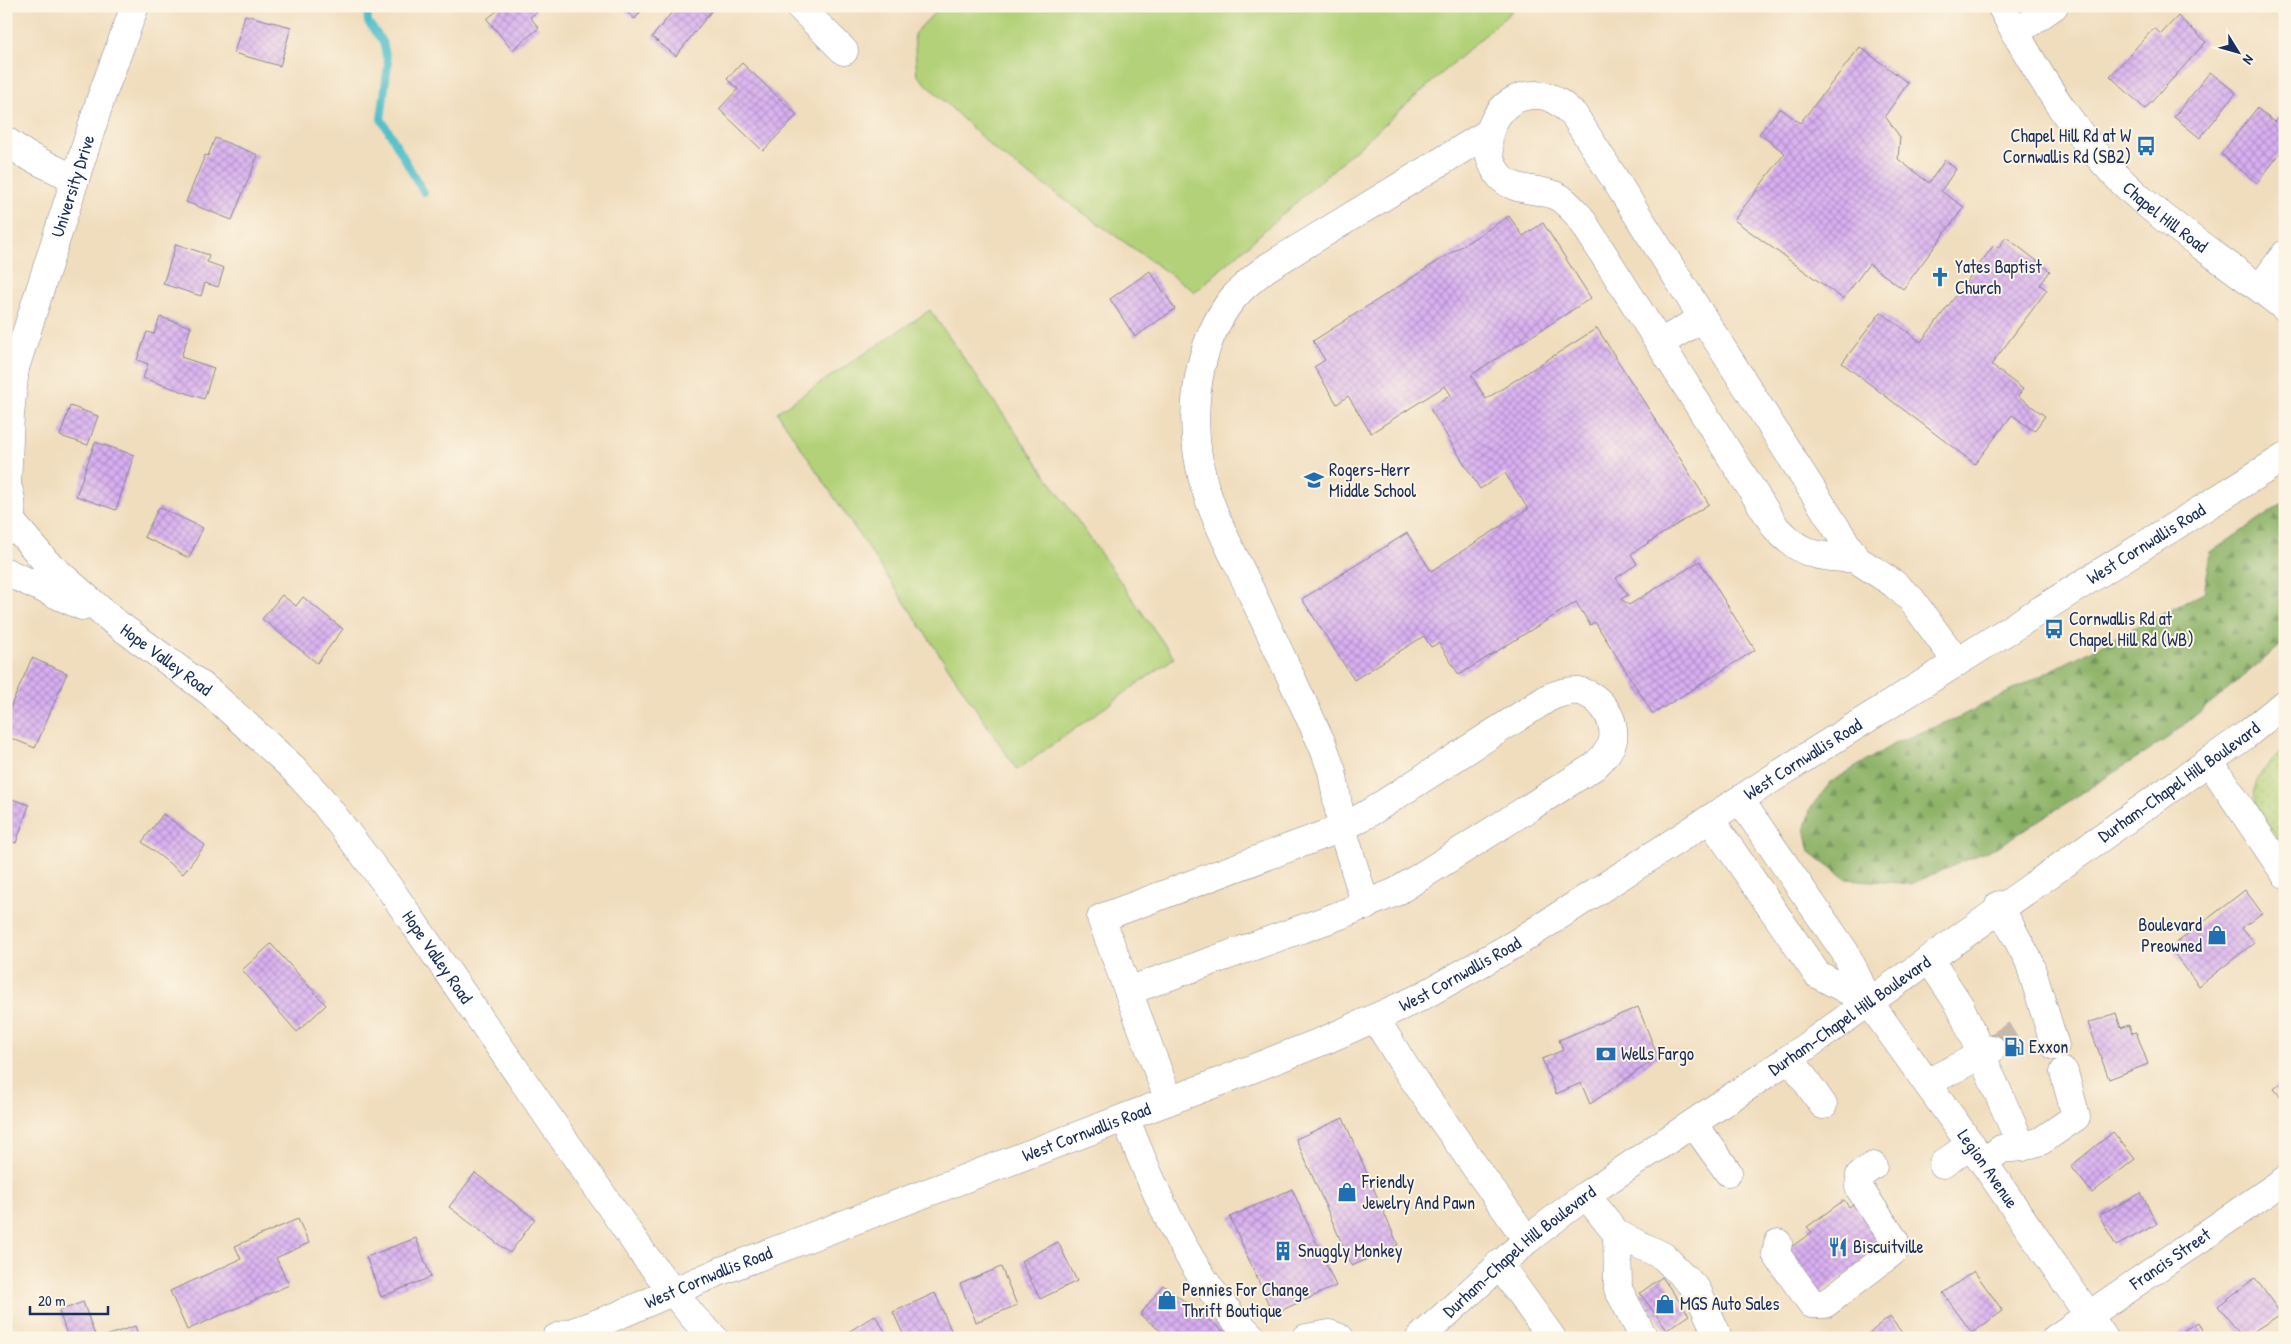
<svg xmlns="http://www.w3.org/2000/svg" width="2291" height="1344" viewBox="0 0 2291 1344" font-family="'Patrick Hand',sans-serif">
<defs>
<pattern id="grass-dots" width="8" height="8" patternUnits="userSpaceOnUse" patternTransform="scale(1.25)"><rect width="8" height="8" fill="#b2d178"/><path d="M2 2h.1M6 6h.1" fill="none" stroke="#98b46a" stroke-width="1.8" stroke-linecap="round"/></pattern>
<pattern id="forest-firs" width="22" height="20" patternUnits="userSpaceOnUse" patternTransform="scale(1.25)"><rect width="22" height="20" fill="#8db368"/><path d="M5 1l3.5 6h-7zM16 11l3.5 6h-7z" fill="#729259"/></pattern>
<pattern id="building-cross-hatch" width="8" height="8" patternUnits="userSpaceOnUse" patternTransform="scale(1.25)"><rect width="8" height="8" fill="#d9aff1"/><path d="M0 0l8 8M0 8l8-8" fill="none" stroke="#af8fc6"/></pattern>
</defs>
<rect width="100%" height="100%" fill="#fcf5e5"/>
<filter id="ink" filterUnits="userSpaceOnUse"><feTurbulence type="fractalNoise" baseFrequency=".02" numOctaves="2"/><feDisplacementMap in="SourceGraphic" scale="10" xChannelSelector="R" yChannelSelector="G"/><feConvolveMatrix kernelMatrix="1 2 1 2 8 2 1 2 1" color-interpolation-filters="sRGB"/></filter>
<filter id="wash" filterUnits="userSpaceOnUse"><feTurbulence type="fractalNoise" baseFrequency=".0096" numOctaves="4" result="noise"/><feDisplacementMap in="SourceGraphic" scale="20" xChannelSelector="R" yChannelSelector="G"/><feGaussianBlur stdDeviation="1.12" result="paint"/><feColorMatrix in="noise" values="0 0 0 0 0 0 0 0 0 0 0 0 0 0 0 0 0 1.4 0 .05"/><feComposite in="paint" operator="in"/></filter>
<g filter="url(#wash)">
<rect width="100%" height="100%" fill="#f0ddbd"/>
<path fill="url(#grass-dots)" stroke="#66806b" d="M2285 747V805L2281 809 2285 814V848C2252 801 2237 792 2285 747Z"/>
<path fill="url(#forest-firs)" stroke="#547163" d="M2285 502V642L2169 737 2001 845 1911 884 1846 879 1810 852 1805 827 1811 807 1831 782 1897 742 1959 717 2204 593 2211 552Z"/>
<g fill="#b2d178" stroke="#66806b">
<path d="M941 6H1511V12L1195 292 997 152 917 75 914 34Z"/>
<path d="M930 310 1174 658 1017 770 777 412Z"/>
</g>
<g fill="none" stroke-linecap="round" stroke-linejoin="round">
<path stroke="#53c0ca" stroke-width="8" d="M367 6 368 22 383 42 388 64 381 119C397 143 408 168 424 192"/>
</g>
<g id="blocks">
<g fill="url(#building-cross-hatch)">
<path d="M503 6 523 8 532 6 537 12 530 17 539 28 512 50 487 19Z"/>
<path d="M619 6H645L635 19Z"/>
<path d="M677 6H710L713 9 676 56 652 37Z"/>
<path d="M245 15 291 27 280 66 234 53Z"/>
<path d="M2178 16 2206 42 2145 109 2110 76 2154 28 2161 34Z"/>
<path d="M1860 47 1908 83 1885 116 1900 137 1898 159 1929 183 1945 160 1956 169 1941 191 1964 207 1903 289 1869 264 1843 299 1734 220 1785 153 1759 134 1780 108 1800 123Z"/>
<path d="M742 63 797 115 763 151 719 109 738 89 727 79Z"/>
<path d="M2210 72 2236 93 2200 138 2174 117Z"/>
<path d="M2257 108 2274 122 2280 115 2285 119V147L2257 183 2221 154Z"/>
<path d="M215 138 258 155 232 220 186 202 205 155 208 156Z"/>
<path d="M1509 216 1523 236 1543 223 1591 298 1471 375 1486 399 1597 328 1709 504 1631 554 1637 564 1616 578 1628 595 1621 599 1629 605 1700 561 1755 650 1653 714 1595 622 1590 625 1576 602 1459 675 1439 643 1431 647 1424 636 1354 680 1302 599 1407 533 1431 571 1528 509 1505 473 1480 489 1430 409 1451 395 1445 386 1371 433 1348 396 1337 404 1314 367 1325 360 1313 341Z"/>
<path d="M2006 237 2050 271 2040 285 2047 290 1991 365 2023 389 2018 396 2045 416 2034 431 2012 415 1975 464 1842 363 1881 312 1921 342 1994 245 1998 248Z"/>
<path d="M176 244 209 255 207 262 224 268 218 287 205 283 201 296 163 284Z"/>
<path d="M1150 271 1175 309 1135 337 1110 299Z"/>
<path d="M160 317 191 327 181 357 214 368 204 399 143 378 148 364 137 360 147 332 154 334Z"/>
<path d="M70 406 98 416 88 445 60 436Z"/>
<path d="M95 442 134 455 116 510 76 496Z"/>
<path d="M159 507 203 528 189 558 144 537Z"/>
<path d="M282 595 296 606 303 597 343 629 317 663 262 619Z"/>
<path d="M32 658 67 673 35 748 6 736V717Z"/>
<path d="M6 797 29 805 16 843 6 840Z"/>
<path d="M163 814 205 845 183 874 142 842Z"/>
<path d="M2245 890 2262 913 2242 928 2254 943 2199 986 2170 948Z"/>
<path d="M271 944 326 1005 297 1032 242 970Z"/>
<path d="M1638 1007 1658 1057 1590 1104 1581 1083 1556 1094 1542 1059 1563 1050 1559 1040Z"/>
<path d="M2116 1013 2121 1028 2129 1025 2132 1033 2136 1032 2148 1064 2109 1079 2088 1023Z"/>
<path d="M2285 1080V1102L2274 1089Z"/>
<path d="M1343 1118 1398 1245 1352 1266 1296 1139Z"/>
<path d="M2113 1132 2135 1159 2092 1193 2071 1166Z"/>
<path d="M475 1173 535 1219 510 1253 449 1207Z"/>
<path d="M1292 1189 1336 1286 1273 1314 1230 1217Z"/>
<path d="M2141 1193 2157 1224 2116 1246 2099 1215Z"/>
<path d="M1844 1200 1849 1207 1858 1200 1889 1244 1818 1294 1787 1250 1812 1232 1807 1227Z"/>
<path d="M298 1219 309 1243 276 1258 289 1285 187 1330 170 1291 241 1259 235 1246Z"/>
<path d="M416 1238 431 1277 381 1297 366 1257Z"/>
<path d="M1058 1242 1077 1281 1040 1299 1021 1261Z"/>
<path d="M1001 1267 1017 1305 976 1322 960 1284Z"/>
<path d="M1974 1271 2003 1311 1972 1333 1943 1293Z"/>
<path d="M1662 1277 1689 1315 1667 1330 1640 1293Z"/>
<path d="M2255 1278 2281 1314 2243 1338 2218 1306Z"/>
<path d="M1163 1285 1232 1338H1170L1140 1315Z"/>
<path d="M935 1293 954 1337 905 1338 893 1312Z"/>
<path d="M83 1302 96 1338H68L59 1311Z"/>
<path d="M875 1315 889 1338H839Z"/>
<path d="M1890 1317 1906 1338H1863Z"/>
<path d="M2198 1322 2206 1338H2171Z"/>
<path d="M135 1326 139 1338H103V1337Z"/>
</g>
</g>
</g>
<g filter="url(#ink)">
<use href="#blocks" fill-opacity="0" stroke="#86868e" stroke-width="1"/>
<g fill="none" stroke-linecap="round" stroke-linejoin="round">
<path stroke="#c5baaa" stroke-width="28" stroke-dasharray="28 14" stroke-linecap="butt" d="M1992 1049 2027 1028"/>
<defs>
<g id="minor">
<path d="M799 6 844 51"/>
<path id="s1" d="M2001 6C2039 77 2081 148 2143 201 2189 239 2239 271 2285 308"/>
<path d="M2015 33 2054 6"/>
<path d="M6 141 26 155 75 179"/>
<path d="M2260 288 2285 254"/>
<path d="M1660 343 1703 318"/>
<path id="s2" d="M11 521 46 562 112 620 210 692 292 767 321 799 390 889 644 1255 694 1318 714 1338"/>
<path d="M1856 559C1818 556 1803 557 1776 528L1580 217C1572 209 1565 199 1554 195 1536 188 1511 192 1498 174 1475 142 1496 93 1538 95 1552 95 1564 106 1574 115L1856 559 1893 583 1911 599 1957 662"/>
<path d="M6 572 82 606"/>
<path d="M2209 761 2285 874"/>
<path id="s3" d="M1740 800 1845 952 1869 1002 1984 1163 2104 1338"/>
<path d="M1710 819 1817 974 1869 1002"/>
<path d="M1999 905 2029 961 2055 1046"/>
<path d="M1366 906 1342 828 1332 771 1323 746C1300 697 1277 647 1254 598 1237 561 1216 524 1204 484 1188 426 1193 356 1227 306 1238 290 1253 278 1268 267L1488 133"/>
<path d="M1929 959 1960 1006 2022 1147"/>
<path d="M1128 991 1335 917 1396 892 1595 766C1602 758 1611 750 1613 740 1616 718 1600 695 1578 691 1567 690 1557 694 1548 698L1369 813 1342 828 1101 918 1169 1101"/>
<path d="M1375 1018 1409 1073 1527 1240"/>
<path d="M1790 1058 1823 1105"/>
<path d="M1927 1083 1992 1049"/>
<path d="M1125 1118C1158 1197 1189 1278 1253 1338"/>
<path d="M1694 1124 1728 1172"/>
<path d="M1984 1163 2001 1149 2022 1147 2041 1141 2076 1117 2064 1072"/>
<path d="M1943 1164 1971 1144"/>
<path d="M1586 1195 1617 1234 1663 1256 1697 1290 1716 1332 1714 1338"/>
<path d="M1617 1234 1618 1289 1644 1338"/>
<path d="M1778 1243 1776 1254 1812 1304H1825L1894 1251 1895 1241 1859 1188 1860 1175 1873 1166"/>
<path d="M1499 1264 1552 1338"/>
<path id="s4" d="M556 1338 612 1318 721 1271 1211 1085 1328 1039 1419 998 1515 944 1809 755 2285 457"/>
<path d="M1306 1338 1329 1334 1340 1338"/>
<path id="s5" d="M2056 1338 2285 1180"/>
</g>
<g id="major">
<path id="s6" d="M6 386 15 368 101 98 135 6"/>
<path d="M6 484C14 500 13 515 6 531"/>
<path d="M7 486 10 415 15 368"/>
<path id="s7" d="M1420 1338 1527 1240 1586 1195 1790 1058 2246 735 2285 703"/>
</g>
</defs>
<use href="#minor" stroke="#86868e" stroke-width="29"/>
<use href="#major" stroke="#86868e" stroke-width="29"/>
<use href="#minor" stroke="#fff" stroke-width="28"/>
<use href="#major" stroke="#fff" stroke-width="28"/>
</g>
</g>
<defs>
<symbol id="bus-bare" viewBox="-9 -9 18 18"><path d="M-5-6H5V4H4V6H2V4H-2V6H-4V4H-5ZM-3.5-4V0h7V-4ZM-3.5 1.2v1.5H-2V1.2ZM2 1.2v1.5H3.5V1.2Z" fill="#1f6fb2" stroke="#fcf5e5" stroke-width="2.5" paint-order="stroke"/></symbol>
<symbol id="church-bare" viewBox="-9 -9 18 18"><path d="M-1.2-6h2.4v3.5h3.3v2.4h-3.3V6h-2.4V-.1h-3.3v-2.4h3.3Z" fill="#1f6fb2" stroke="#fcf5e5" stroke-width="2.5" paint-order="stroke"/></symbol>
<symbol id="school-bare" viewBox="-9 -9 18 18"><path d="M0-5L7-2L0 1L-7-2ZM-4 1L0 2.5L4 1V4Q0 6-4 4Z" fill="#1f6fb2" stroke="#fcf5e5" stroke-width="2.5" paint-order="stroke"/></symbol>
<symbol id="shop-bare" viewBox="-9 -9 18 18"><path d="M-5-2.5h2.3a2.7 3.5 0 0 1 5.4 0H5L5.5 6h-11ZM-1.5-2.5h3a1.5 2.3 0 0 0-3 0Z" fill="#1f6fb2" stroke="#fcf5e5" stroke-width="2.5" paint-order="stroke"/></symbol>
<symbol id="fuel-bare" viewBox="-9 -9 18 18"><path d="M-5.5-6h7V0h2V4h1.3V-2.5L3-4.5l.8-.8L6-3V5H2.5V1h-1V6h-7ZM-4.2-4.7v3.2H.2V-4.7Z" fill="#1f6fb2" stroke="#fcf5e5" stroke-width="2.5" paint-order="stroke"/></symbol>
<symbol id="bank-bare" viewBox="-9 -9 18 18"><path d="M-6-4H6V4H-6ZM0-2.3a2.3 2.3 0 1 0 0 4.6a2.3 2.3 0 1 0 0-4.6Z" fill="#1f6fb2" stroke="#fcf5e5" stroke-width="2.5" paint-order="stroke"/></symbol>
<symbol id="restaurant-bare" viewBox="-9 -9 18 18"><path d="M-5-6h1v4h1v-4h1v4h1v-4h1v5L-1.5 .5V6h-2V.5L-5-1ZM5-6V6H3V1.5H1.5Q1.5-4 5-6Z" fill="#1f6fb2" stroke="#fcf5e5" stroke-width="2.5" paint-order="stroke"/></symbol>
<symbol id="building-bare" viewBox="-9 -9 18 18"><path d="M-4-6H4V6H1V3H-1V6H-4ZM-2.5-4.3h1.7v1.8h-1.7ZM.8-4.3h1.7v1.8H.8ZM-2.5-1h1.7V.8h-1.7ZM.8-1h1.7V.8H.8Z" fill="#1f6fb2" stroke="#fcf5e5" stroke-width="2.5" paint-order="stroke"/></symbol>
</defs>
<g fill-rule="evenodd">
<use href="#bus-bare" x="2132" y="132" width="28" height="28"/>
<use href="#church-bare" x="1926" y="263" width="28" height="28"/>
<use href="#school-bare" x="1300" y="466" width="28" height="28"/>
<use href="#bus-bare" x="2040" y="615" width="28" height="28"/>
<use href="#shop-bare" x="2203" y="921" width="28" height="28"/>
<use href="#fuel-bare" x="2000" y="1033" width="28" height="28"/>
<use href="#bank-bare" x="1592" y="1040" width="28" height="28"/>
<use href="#shop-bare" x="1333" y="1178" width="28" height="28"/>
<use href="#restaurant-bare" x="1824" y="1233" width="28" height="28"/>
<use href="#building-bare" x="1269" y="1237" width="28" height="28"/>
<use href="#shop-bare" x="1153" y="1286" width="28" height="28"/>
<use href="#shop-bare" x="1651" y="1290" width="28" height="28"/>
</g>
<g text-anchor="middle" stroke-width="4" stroke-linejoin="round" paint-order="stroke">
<g font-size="18" fill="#1b2f5e" stroke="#fcf5e5" text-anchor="start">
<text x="2131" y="142" text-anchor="end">Chapel Hill Rd at W<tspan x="2131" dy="21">Cornwallis Rd (SB2)</tspan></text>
<text x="1955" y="273">Yates Baptist<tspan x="1955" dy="21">Church</tspan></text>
<text x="1329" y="476">Rogers-Herr<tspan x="1329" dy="21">Middle School</tspan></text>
<text x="2069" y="625">Cornwallis Rd at<tspan x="2069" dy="21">Chapel Hill Rd (WB)</tspan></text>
<text x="2202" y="931" text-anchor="end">Boulevard<tspan x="2202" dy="21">Preowned</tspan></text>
<text x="2029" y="1053">Exxon</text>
<text x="1621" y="1060">Wells Fargo</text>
<text x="1362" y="1188">Friendly<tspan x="1362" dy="21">Jewelry And Pawn</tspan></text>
<text x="1853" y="1253">Biscuitville</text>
<text x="1298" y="1257">Snuggly Monkey</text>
<text x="1182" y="1296">Pennies For Change<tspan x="1182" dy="21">Thrift Boutique</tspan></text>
<text x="1680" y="1310">MGS Auto Sales</text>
</g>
<g font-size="18" fill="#1b2f5e" stroke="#fcf5e5">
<text dy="6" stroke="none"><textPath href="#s6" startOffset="211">University Drive</textPath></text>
<text dy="6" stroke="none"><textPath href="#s1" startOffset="270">Chapel Hill Road</textPath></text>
<text dy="6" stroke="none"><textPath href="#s4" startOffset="1785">West Cornwallis Road</textPath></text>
<text dy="6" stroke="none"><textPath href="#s2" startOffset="209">Hope Valley Road</textPath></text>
<text dy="6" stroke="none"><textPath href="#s4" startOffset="1380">West Cornwallis Road</textPath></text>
<text dy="6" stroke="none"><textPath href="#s7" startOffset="942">Durham-Chapel Hill Boulevard</textPath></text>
<text dy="6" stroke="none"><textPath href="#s2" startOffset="614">Hope Valley Road</textPath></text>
<text dy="6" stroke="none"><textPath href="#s4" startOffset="975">West Cornwallis Road</textPath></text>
<text dy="6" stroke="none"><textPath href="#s7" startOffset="538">Durham-Chapel Hill Boulevard</textPath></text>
<text dy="6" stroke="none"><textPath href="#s4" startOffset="569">West Cornwallis Road</textPath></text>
<text dy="6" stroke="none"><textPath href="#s3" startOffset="445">Legion Avenue</textPath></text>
<text dy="6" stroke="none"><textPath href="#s7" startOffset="132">Durham-Chapel Hill Boulevard</textPath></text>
<text dy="6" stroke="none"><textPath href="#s5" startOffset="139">Francis Street</textPath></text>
<text dy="6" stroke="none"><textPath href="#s4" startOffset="164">West Cornwallis Road</textPath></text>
</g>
</g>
<rect width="2291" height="1344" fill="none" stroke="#fcf5e5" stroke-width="25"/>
<g transform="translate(2238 52) rotate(127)" stroke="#fcf5e5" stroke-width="4" paint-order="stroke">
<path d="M0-4L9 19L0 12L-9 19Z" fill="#1b2f5e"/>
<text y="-8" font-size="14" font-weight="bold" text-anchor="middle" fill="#1b2f5e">N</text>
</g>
<path d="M30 1306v8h78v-8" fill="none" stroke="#1b2f5e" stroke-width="2.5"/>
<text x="38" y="1306" font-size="15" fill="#1b2f5e" stroke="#fcf5e5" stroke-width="4" paint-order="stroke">20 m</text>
</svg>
